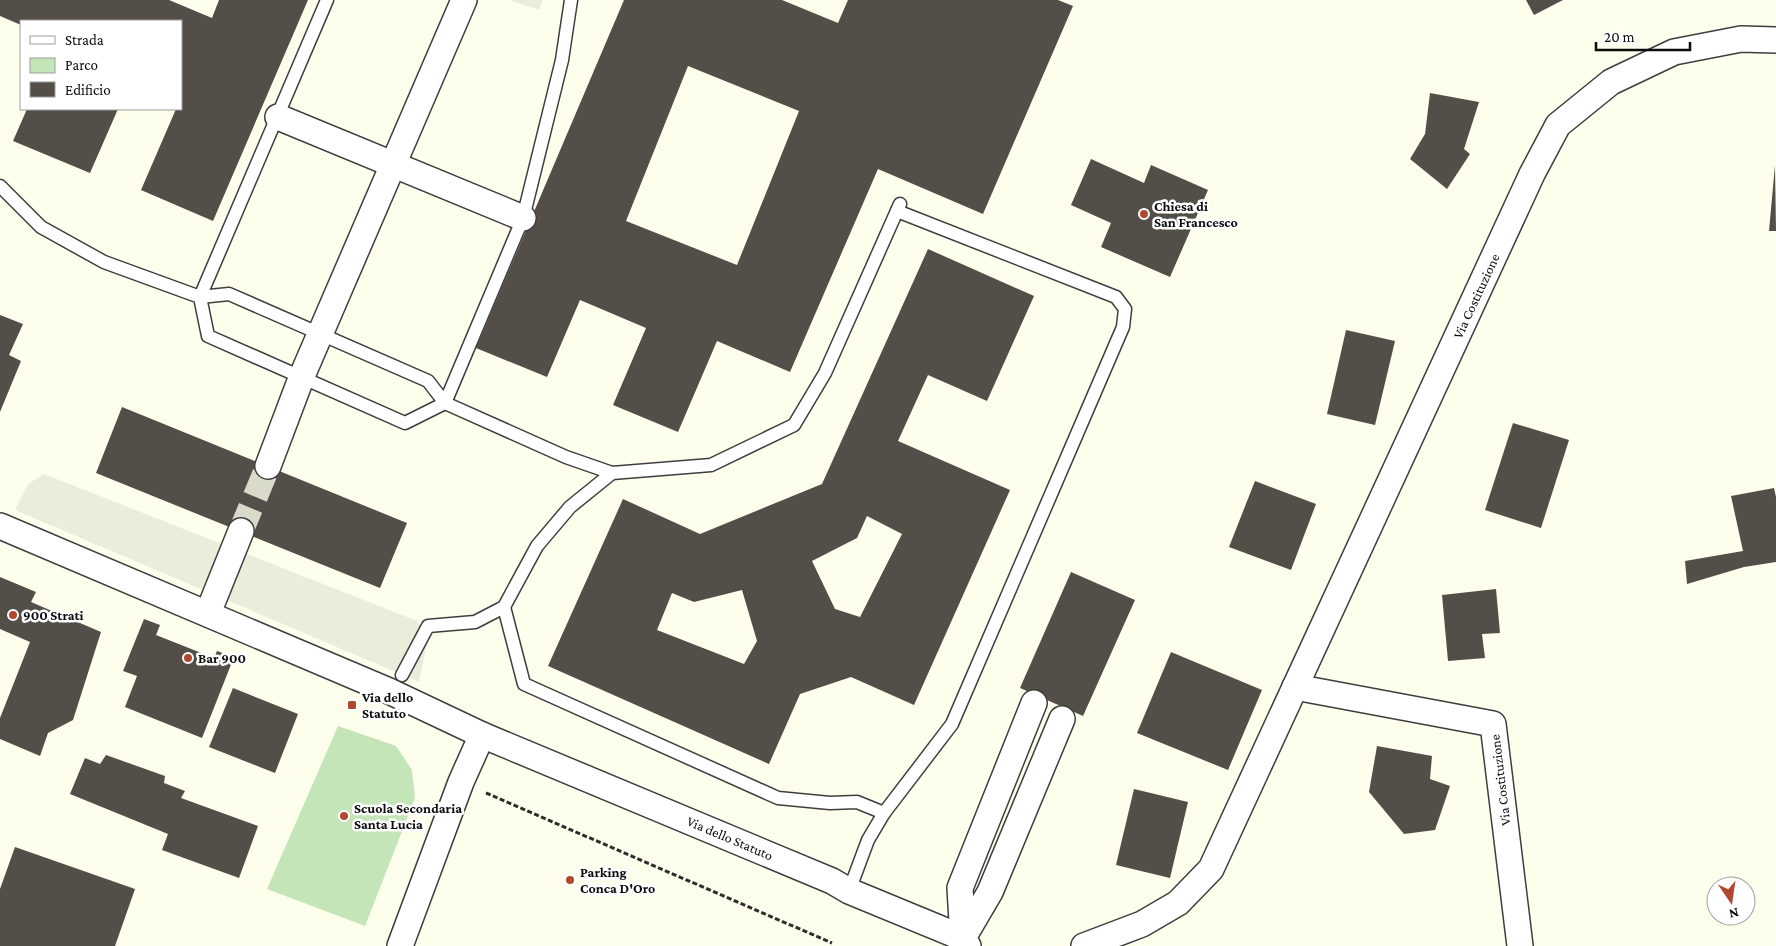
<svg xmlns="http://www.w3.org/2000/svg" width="1776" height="946" viewBox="0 0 1776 946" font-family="'Crimson Pro',serif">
<rect width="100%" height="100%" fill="#fdfeeb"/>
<path fill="#c4e5b7" d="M338 726 396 746 412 770 415 798 365 926 267 889Z"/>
<g fill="#ececdb">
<path d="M509 0H543L539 10Z"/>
<path d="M44 474 417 621 428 637 419 682 15 510 28 484Z"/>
</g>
<g fill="#534f48" fill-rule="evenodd">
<path d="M0 0H169L212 18 219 0H308L213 221 141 190 176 109H181V21H21V25L0 16Z"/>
<path d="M624 0H782L838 23 848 0H1058L1073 6 983 214 878 169 790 372 717 341 678 432 613 405 646 328 580 300 547 377 476 348ZM688 66 799 111 737 265 626 221Z"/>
<path d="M1526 0H1563L1534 15Z"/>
<path d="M1430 93 1479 102 1464 149 1470 154 1447 189 1410 159 1425 134Z"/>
<path d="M27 109H118L90 173 13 141Z"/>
<path d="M1091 159 1144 183 1151 165 1208 190 1170 277 1101 247 1111 223 1071 205Z"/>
<path d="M1775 165 1776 231H1769Z"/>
<path d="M928 249 1034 296 987 401 928 375 898 441 1010 490 914 705 851 677 800 694 769 764 548 666 623 499 700 534 822 484ZM867 516 902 534 860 617 835 609 812 561 857 538ZM742 590 757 641 744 664 657 630 672 593 694 602Z"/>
<path d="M0 315 23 324 9 355 21 361 0 412Z"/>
<path d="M1346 330 1395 341 1375 425 1327 414Z"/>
<path d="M122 407 407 523 380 588 96 473Z"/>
<path d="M1513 423 1569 440 1541 528 1485 510Z"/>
<path d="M1255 481 1316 504 1291 570 1229 547Z"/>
<path d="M1774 488 1776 497V562L1744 567 1687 584 1685 561 1743 551 1731 496Z"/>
<path d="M1071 572 1135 600 1083 716 1020 688Z"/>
<path d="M0 577 36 592 31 602 101 632 73 720 48 733 40 756 0 739V718L30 642 0 629Z"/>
<path d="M1496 589 1500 633 1482 634 1485 658 1448 661 1442 595Z"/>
<path d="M144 619 160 625 156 635 214 658 217 651 234 657 202 738 125 707 137 676 123 671Z"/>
<path d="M1171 652 1262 690 1228 770 1137 733Z"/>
<path d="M233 688 298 714 275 773 209 747Z"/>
<path d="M1377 746 1432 756 1430 779 1450 786 1435 830 1404 834 1369 792Z"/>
<path d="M106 755 165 776 164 783 185 791 181 798 258 826 239 878 162 850 168 834 70 794 85 758 100 764Z"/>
<path d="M1134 789 1188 802 1170 878 1116 865Z"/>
<path d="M15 847 135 889 115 946H0V889Z"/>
</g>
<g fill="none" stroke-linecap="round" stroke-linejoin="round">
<path stroke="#d9dac9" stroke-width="25" stroke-dasharray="25 12" stroke-linecap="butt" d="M241 531 268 466"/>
<defs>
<g id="lane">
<path d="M327 0 200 297 229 294 428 381 445 403 523 218 562 60 571 0"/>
<path d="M0 186 41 227 104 262 200 297 208 336 405 423 445 403 566 457 612 473 711 465 794 425 825 373 900 204"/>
<path d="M504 607 524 684 778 798 830 803 857 802 884 813 952 724 1123 327 1125 309 1116 297 897 211"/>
<path d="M402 675 428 626 475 622 504 607 537 546 570 507 612 473"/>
<path d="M849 891 868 840 884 813"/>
</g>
<g id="street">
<path d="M278 117 523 218"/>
<path d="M268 466 302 376 464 0"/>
<path d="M0 526 389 691 482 735 832 881 849 891 963 938 968 946"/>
<path d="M208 613 241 531"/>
<path d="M1295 687 1493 724 1520 946"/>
<path d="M1034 703 960 888 963 938 990 892 1062 719"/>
<path d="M400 946 461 782 482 735"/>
<path d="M1084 946 1142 924 1178 903 1211 869 1532 174 1558 125 1611 82 1674 52 1741 39 1776 40"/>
</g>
</defs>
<use href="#lane" stroke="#3e3e3e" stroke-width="15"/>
<use href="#street" stroke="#3e3e3e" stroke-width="28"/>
<path stroke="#2d2d2d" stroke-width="3" stroke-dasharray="5 2.5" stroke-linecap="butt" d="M486 793 832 943"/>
<use href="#lane" stroke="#fff" stroke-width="12"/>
<use href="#street" stroke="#fff" stroke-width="25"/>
</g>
<g fill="#b1482e" stroke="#fff" stroke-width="2">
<circle cx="1144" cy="214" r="5"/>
<circle cx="13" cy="615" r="5"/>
<circle cx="188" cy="658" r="5"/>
<rect x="347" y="700" width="10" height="10" rx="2.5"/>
<circle cx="344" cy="816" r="5"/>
<circle cx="570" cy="880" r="5"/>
</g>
<g text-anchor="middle" stroke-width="5" stroke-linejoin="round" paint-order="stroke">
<g font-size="14" font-weight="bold" fill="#0b0b0b" stroke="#fff" text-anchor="start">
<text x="1154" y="211">Chiesa di<tspan x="1154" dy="16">San Francesco</tspan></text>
<text x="23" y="620">900 Strati</text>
<text x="198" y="663">Bar 900</text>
<text x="362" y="702">Via dello<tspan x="362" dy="16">Statuto</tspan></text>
<text x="354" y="813">Scuola Secondaria<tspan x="354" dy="16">Santa Lucia</tspan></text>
<text x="580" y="877">Parking<tspan x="580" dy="16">Conca D'Oro</tspan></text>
</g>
<g font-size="14" fill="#0b0b0b" stroke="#fff">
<text transform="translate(1476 296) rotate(-65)" y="5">Via Costituzione</text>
<text transform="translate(1500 780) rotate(-97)" y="5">Via Costituzione</text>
<text transform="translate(730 838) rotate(23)" y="5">Via dello Statuto</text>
</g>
</g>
<rect x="20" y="20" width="162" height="90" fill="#ffffff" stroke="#9d9d9d"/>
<rect x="30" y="36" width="25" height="8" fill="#ffffff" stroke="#9d9d9d"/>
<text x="65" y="45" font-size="15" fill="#0b0b0b">Strada</text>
<rect x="30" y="58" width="25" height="15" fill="#c4e5b7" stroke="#9d9d9d"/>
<text x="65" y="70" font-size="15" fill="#0b0b0b">Parco</text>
<rect x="30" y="82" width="25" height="15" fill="#534f48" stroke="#9d9d9d"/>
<text x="65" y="95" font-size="15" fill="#0b0b0b">Edificio</text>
<g transform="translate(1731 901) rotate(167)"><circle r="24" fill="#ffffff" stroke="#9d9d9d"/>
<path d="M0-4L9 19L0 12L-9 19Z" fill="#b1482e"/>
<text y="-8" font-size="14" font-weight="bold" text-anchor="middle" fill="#0b0b0b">N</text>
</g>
<path d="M1596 42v8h94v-8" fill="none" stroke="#0b0b0b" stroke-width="2.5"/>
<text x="1604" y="42" font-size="15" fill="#0b0b0b" stroke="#ffffff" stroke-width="4" paint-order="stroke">20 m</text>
</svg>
